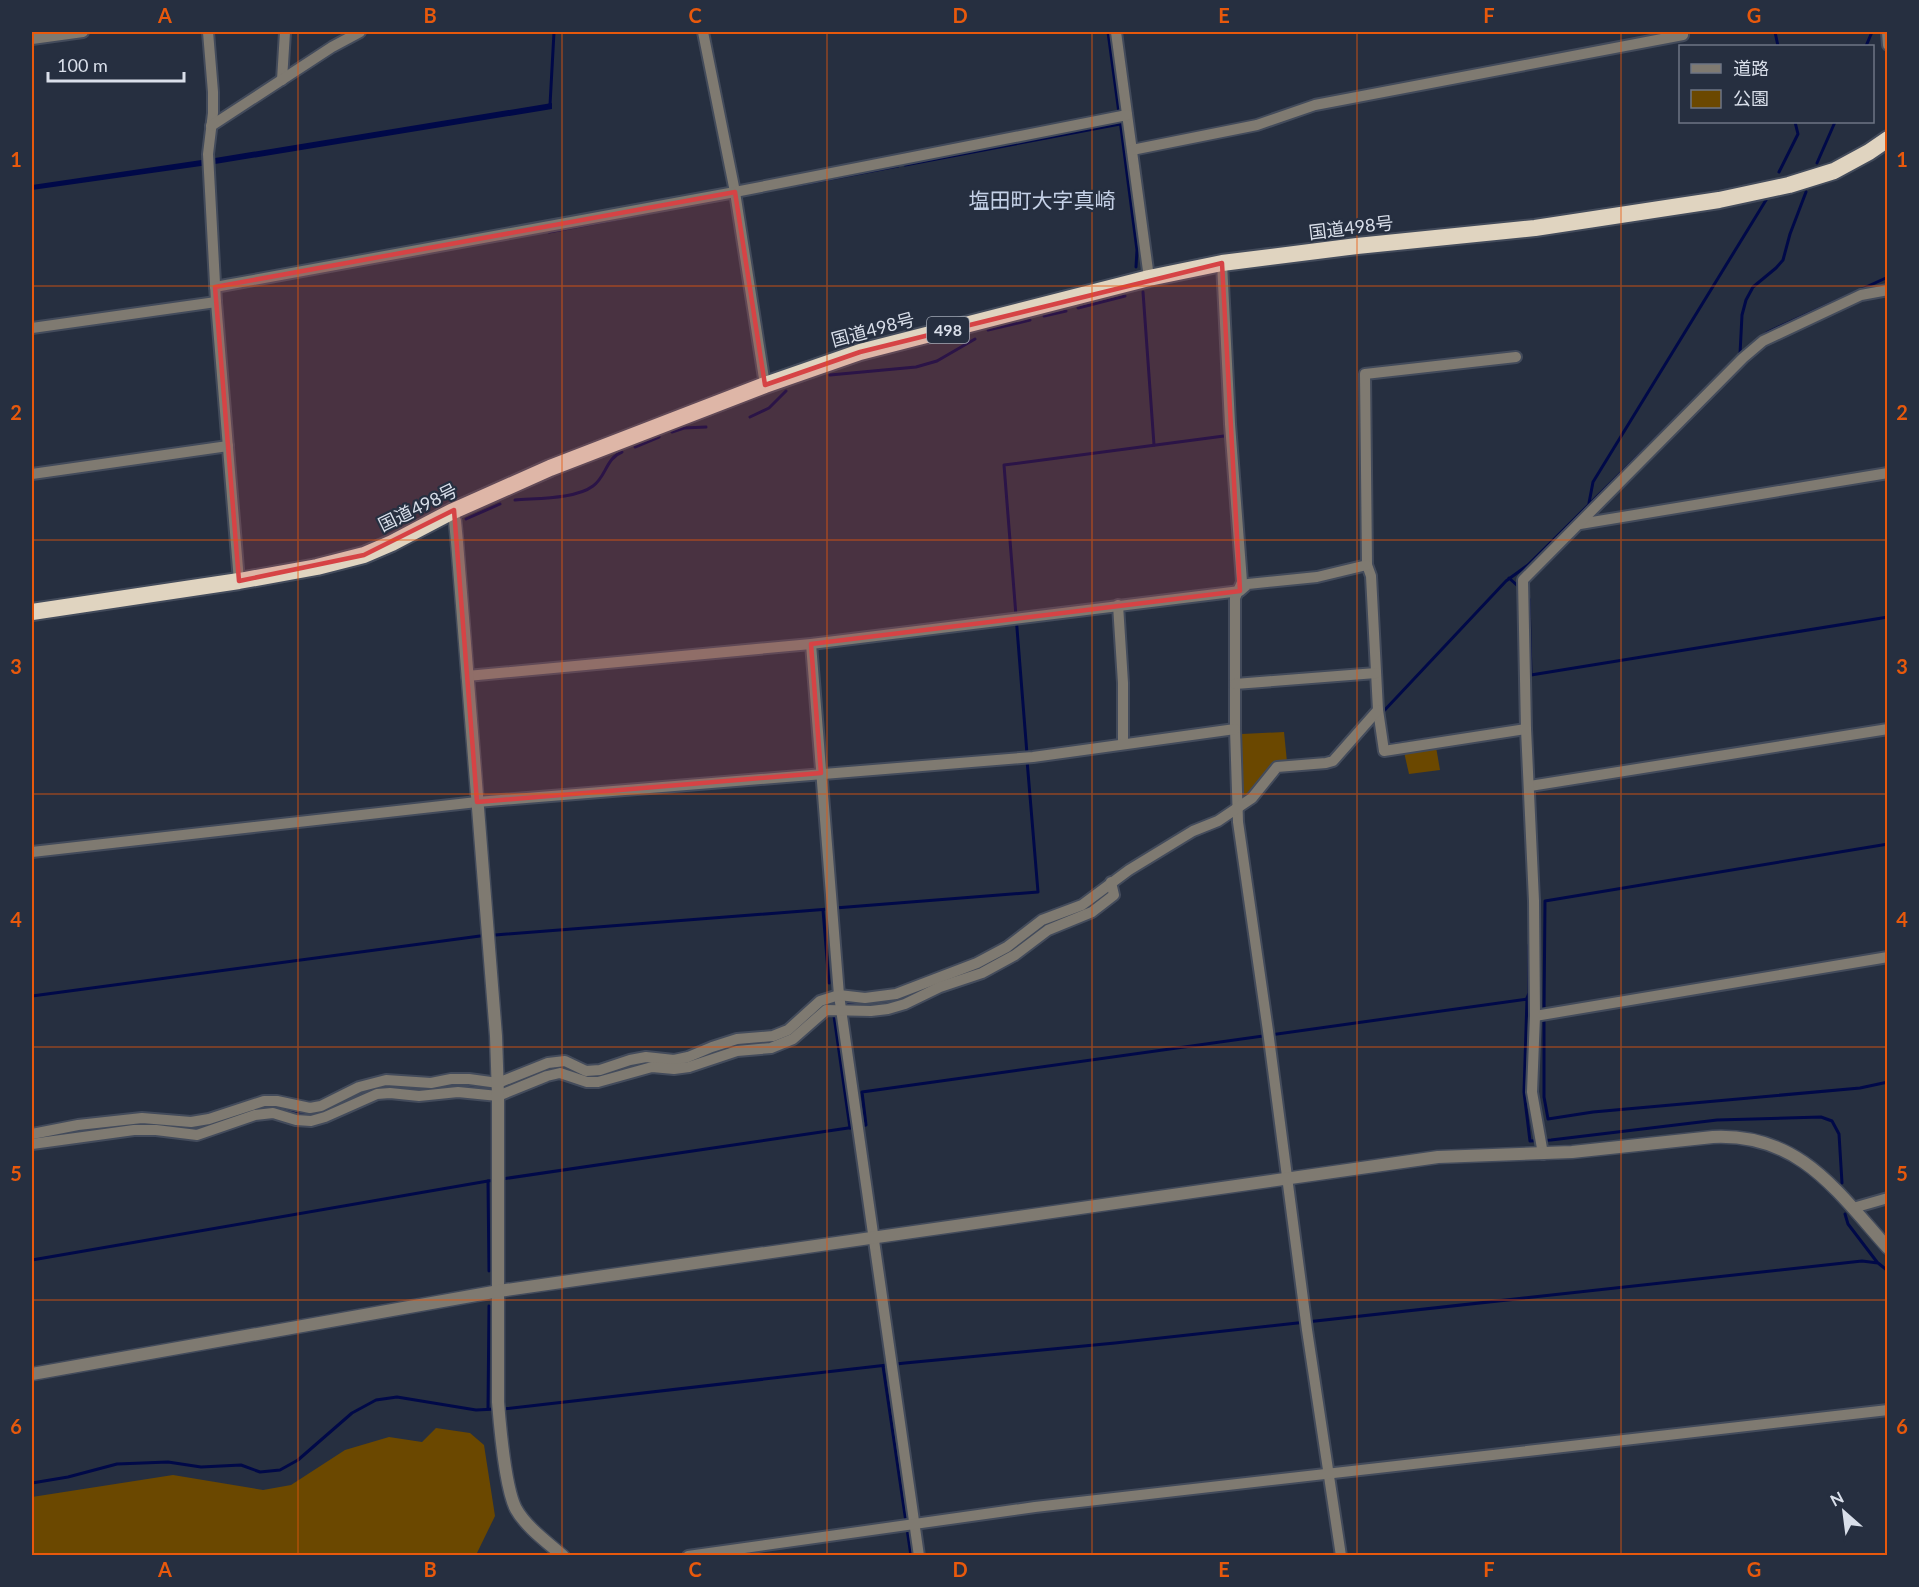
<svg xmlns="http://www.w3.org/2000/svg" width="1919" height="1587" viewBox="0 0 1919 1587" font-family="Lato,'Noto Sans JP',sans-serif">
<rect width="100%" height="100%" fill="#262f40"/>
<g fill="#6b4800">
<path d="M1284 732 1287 762 1248 796 1241 797 1242 734Z"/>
<path d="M1436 747 1440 770 1409 774 1404 752Z"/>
<path d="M436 1428 470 1433 484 1445 495 1516 477 1553 473 1555H32V1497L173 1475 263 1490 291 1485 345 1450 389 1437 422 1442Z"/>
</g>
<path fill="#000948" d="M552 103V109L215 164 32 190V185L215 158Z"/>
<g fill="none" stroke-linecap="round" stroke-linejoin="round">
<g stroke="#000948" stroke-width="3">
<path d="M1108 32 1119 113"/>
<path d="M1775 32 1778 46"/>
<path d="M1866 46 1872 32"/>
<path d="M549 105H550L554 32"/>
<path d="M1120 120 1137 250 1136 267"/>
<path d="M1817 163 1835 122"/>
<path d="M905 165 1120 124"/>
<path d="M1779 172 1798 134 1795 122"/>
<path d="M798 185 898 166"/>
<path d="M549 232 674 208"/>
<path d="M1143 292 1154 445"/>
<path d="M1078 308 1125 296"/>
<path d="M1044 316 1066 311"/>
<path d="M988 330 1030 320"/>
<path d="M1762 337 1768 332 1888 277"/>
<path d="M1740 354 1742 315 1746 300 1753 287 1776 268 1783 260 1790 234 1806 192"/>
<path d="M830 375 916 367 937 361 975 339"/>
<path d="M750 417 769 408 786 391"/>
<path d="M672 432 684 428 706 427"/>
<path d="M635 447 659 437"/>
<path d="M515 500C537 498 576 499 593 486 606 477 606 458 622 452"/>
<path d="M1589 503 1593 482 1766 200"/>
<path d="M466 519 500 504"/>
<path d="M1509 578 1519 587"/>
<path d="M1529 599 1531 675 1888 617"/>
<path d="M1381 714 1506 581 1528 565 1745 350"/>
<path d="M1392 744 1429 739"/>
<path d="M1027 754 1004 465 1224 436"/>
<path d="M1219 826 1234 817"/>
<path d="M1130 875 1191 838"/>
<path d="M835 908 1038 892 1027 760"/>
<path d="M823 910 829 983"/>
<path d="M1085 910 1111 890"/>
<path d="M495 935 829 909"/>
<path d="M1025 941 1045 925 1062 919"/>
<path d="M983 965 999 958"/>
<path d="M32 996 480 936"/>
<path d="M1527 998 1529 993V945"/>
<path d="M883 1005 897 1001"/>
<path d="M1544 1011 1545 901 1888 844"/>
<path d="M812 1015C832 997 849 1003 874 1006"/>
<path d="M834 1016 850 1128"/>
<path d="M1544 1017V1097L1548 1119 1593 1112 1860 1088 1888 1082"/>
<path d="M732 1046 773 1042"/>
<path d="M701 1057 725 1048"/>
<path d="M556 1067 581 1074"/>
<path d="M605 1075 627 1066"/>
<path d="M520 1082 539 1072"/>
<path d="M253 1110 274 1106 304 1115 321 1112 369 1091 386 1087 431 1089 457 1086 491 1090"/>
<path d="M228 1119 244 1113"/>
<path d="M131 1125 144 1123 155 1125"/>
<path d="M861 1126 866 1125 862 1092 1527 999 1524 1092 1530 1141 1551 1140 1717 1120 1821 1117 1832 1121 1839 1134 1842 1183"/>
<path d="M191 1129 205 1127"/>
<path d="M42 1137 116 1127"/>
<path d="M502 1179 855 1127"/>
<path d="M1845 1214 1848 1224 1877 1262"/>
<path d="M32 1260 488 1181"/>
<path d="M489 1271 488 1181 496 1180"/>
<path d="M883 1366 911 1556"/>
<path d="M488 1409 489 1306"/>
<path d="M503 1409 905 1363 1115 1343 1862 1261 1878 1263 1888 1271"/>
<path d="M32 1483 68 1477 117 1464 168 1462 201 1467 241 1465 260 1472 280 1470 298 1460 352 1413 376 1400 397 1397 476 1410 496 1409"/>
</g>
<defs>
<g id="minor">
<path d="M208 32 213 92V113L208 154 216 302 239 581"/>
<path d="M703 32 735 192 765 385"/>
<path d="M1116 32 1149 278"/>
<path d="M1887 32 1888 45"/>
<path d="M32 39 83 32"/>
<path d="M282 80 285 32"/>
<path d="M211 126 332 47 360 32"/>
<path d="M1132 150 1257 125 1315 105 1683 35"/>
<path d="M1222 263 1230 424 1242 582 1235 598V729L1238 822 1268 1031 1307 1330 1341 1556"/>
<path d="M215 287 735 192 1127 115"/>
<path d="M32 328 216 302"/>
<path d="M1516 357 1365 374 1367 565 1371 576 1378 710 1384 751 1526 729"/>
<path d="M32 474 228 446"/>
<path d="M1580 524 1888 473"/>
<path d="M1118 605 1123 683V744"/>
<path d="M811 644 839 995 919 1556"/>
<path d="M467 676 811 644 1240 591 1248 584 1317 577 1367 565"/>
<path d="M1235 684 1376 673"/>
<path d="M1530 786 1888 729"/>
<path d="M32 852 477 802 1033 757 1235 729"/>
<path d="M1535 1016 1888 957"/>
<path d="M32 1134 78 1125 142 1118 191 1122 209 1119 264 1101H277L310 1108 321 1106 359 1087 386 1080 431 1083 451 1079H469L498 1083 548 1063 565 1061 586 1071 600 1070 630 1060 646 1057 674 1060 688 1057 712 1047 737 1039 773 1036 788 1030 820 1001 839 995 865 998 896 994 977 963 1007 947 1042 920 1082 905 1129 870 1193 831 1218 821 1252 798 1277 767 1326 763 1333 761 1378 710"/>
<path d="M32 1144 134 1130H156L197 1135 255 1115 273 1113 296 1120 311 1121 325 1117 377 1094 390 1093 419 1096 458 1092 498 1096 547 1076 560 1073 587 1082H598L652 1067 674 1069 689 1067 737 1051 771 1048 793 1039 826 1010 871 1011 888 1009 905 1004 940 987 982 973 1015 955 1048 930 1092 912 1114 895 1111 882"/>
<path d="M1543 1154 1532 1092 1535 1016 1534 901 1526 729 1523 580 1743 358 1763 341 1861 295 1888 290"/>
<path d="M1853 1208 1888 1198"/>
<path d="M688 1556 1035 1507 1888 1410"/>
</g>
<g id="tertiary">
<path d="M451 512 455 521 457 542 496 1036 498 1096V1402C500 1427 505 1488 516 1509 526 1527 547 1542 563 1556"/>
<path d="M32 1374 499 1291 1438 1157 1572 1152 1713 1137C1799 1133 1836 1190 1888 1248"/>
</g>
<path id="trunk" d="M32 612 239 581 317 567 364 555 392 543 451 512 550 468 765 385 860 352 1149 278 1222 263 1357 246 1535 228 1719 200 1789 185 1834 171 1869 152 1888 139"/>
</defs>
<use href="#minor" stroke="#434b5b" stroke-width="14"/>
<use href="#tertiary" stroke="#434b5b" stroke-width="15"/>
<use href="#trunk" stroke="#434b5b" stroke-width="20"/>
<use href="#minor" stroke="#7f7a71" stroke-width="10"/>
<use href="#tertiary" stroke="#7f7a71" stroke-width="12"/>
<use href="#trunk" stroke="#e0d4c0" stroke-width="16"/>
</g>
<path fill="#d64345" fill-opacity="0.2" stroke="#d64345" stroke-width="4.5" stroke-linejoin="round" d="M735 192 765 385 860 352 1222 263 1240 591 811 644 821 773 477 802 454 510 364 555 239 581 215 287Z"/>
<path fill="none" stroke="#e8590c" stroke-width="1.5" stroke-opacity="0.55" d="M298 32V1556M562 32V1556M827 32V1556M1092 32V1556M1357 32V1556M1621 32V1556M32 286H1888M32 540H1888M32 794H1888M32 1047H1888M32 1300H1888"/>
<g text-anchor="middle" stroke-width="4.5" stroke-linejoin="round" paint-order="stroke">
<rect fill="#262f40" stroke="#a3aab7" stroke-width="1.5" x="927" y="317" width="42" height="26" rx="4.5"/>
<g font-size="16" font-weight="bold" fill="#d9dfea">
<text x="948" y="336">498</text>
</g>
<g font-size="18" fill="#d9dfea" stroke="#262f40">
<text transform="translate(1351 228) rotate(-7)" y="6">国道498号</text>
<text transform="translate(873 330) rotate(-15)" y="6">国道498号</text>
<text transform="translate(418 508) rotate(-26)" y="6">国道498号</text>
</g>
<g font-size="21" fill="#c5d1e7" stroke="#262f40">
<text x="1042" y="208">塩田町大字真崎</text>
</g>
</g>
<rect width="1919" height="1587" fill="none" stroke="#262f40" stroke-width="66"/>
<rect x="1679" y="45" width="195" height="78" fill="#262f40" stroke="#6e7584" stroke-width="1.5"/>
<rect x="1691" y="64" width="30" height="9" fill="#7f7a71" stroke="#6e7584" stroke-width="1.5"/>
<text x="1733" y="75" font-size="18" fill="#d9dfea">道路</text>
<rect x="1691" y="90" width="30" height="18" fill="#6b4800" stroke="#6e7584" stroke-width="1.5"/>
<text x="1733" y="105" font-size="18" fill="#d9dfea">公園</text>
<g transform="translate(1844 1512) rotate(332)" stroke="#262f40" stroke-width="4.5" paint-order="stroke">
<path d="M0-4.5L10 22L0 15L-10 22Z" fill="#d9dfea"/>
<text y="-9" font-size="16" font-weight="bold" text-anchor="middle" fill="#d9dfea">N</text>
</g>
<path d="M48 72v9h136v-9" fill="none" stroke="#d9dfea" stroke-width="3"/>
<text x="57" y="72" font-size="18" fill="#d9dfea" stroke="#262f40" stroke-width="4.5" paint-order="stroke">100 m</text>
<rect x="33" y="33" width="1853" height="1521" fill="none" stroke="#e8590c" stroke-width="2"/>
<g font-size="20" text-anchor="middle" font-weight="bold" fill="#e8590c">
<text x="165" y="23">A</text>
<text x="430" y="23">B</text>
<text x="695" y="23">C</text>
<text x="960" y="23">D</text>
<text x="1224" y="23">E</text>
<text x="1489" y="23">F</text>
<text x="1754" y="23">G</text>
<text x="16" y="167">1</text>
<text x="1902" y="167">1</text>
<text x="16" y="420">2</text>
<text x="1902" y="420">2</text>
<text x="16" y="674">3</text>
<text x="1902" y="674">3</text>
<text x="16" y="927">4</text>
<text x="1902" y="927">4</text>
<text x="16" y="1181">5</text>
<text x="1902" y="1181">5</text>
<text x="16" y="1434">6</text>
<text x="1902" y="1434">6</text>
<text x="165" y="1577">A</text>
<text x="430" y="1577">B</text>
<text x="695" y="1577">C</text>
<text x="960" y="1577">D</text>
<text x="1224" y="1577">E</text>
<text x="1489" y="1577">F</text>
<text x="1754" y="1577">G</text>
</g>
</svg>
